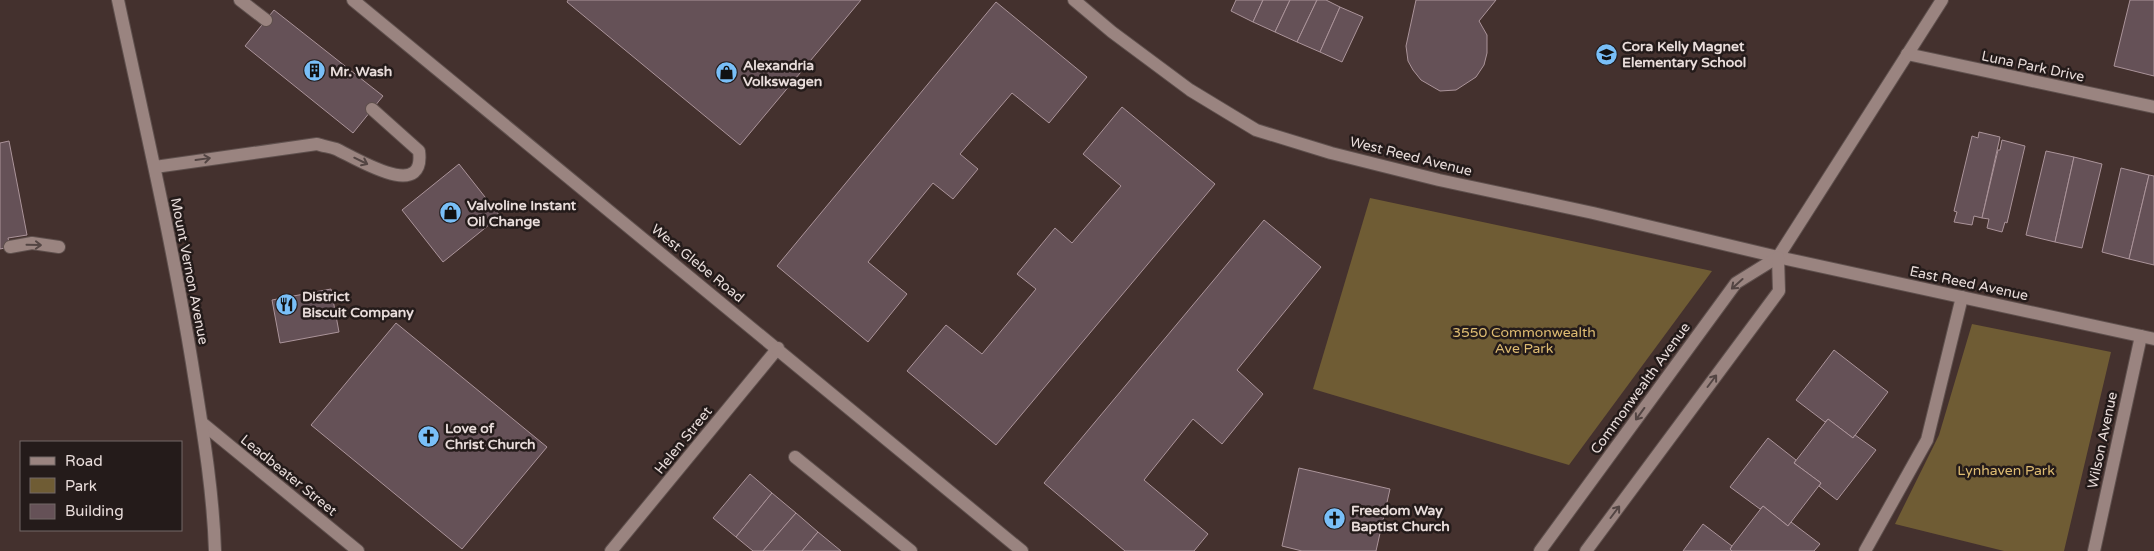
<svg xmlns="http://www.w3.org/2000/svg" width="2154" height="551" viewBox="0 0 2154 551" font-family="'Varela Round',sans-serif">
<rect width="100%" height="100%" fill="#44312e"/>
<g fill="#6f5c34">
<path d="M1370 198 1712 271 1569 465 1313 389Z"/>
<path d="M1972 324 2111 352 2064 551H2004L1895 524 1939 435Z"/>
</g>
<g fill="#655157" stroke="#ab949a">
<path d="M568 0H861L740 145 567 2Z"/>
<path d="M1236 0H1263L1253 22 1231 11Z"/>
<path d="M1263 0H1290L1275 32 1253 22Z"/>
<path d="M1290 0H1317L1297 42 1275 32Z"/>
<path d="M1317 0H1326L1340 7 1320 52 1297 42Z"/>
<path d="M1416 0H1496L1479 21 1487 35V53L1484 65 1476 77 1456 90 1440 91 1421 80 1413 70 1408 61 1406 46Z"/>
<path d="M2130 0H2154V76L2114 66Z"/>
<path d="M996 2 1087 77 1049 123 1012 93 960 154 978 169 953 199 933 183 868 262 907 294 868 342 777 266Z"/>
<path d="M1340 7 1363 17 1342 62 1320 52Z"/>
<path d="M274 10 383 96 353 133 245 46Z"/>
<path d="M1122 107 1215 184 996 445 907 371 946 325 982 354 1036 289 1017 274 1055 228 1072 243 1121 186 1083 154Z"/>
<path d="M1979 132 2000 137 1982 218 1974 216 1972 225 1954 222 1957 212 1954 211 1972 136 1978 138Z"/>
<path d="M2002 140 2025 146 2007 223 2005 222 2002 232 1987 228 1989 219 1982 218 1998 150H2000Z"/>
<path d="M9 141 27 235 8 238 10 247 0 249V143Z"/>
<path d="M2046 151 2074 157 2055 242 2026 235Z"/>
<path d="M2074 157 2102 164 2082 248 2055 242Z"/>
<path d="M459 164 500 216 443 262 402 210Z"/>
<path d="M2121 168 2149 175 2129 259 2102 252Z"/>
<path d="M2149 175 2154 176V265L2129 259Z"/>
<path d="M1264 220 1321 267 1237 370 1263 394 1222 444 1193 419 1144 480 1208 534 1194 551H1125L1044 483Z"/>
<path d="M331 289 339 332 280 343 272 300Z"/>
<path d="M396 323 547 447 462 549 311 425Z"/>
<path d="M1834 350 1888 392 1853 438 1828 419 1825 422 1796 400Z"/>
<path d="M1828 419 1853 438 1855 435 1876 450 1837 500 1819 486 1821 483 1794 463Z"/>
<path d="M1768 438 1796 460 1794 463 1821 483 1788 526 1763 506 1760 509 1730 487Z"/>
<path d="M1299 468 1390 489 1376 551H1302L1282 546Z"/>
<path d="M750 474 772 493 736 537 713 518Z"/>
<path d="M772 493 796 513 763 551H753L736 537Z"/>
<path d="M1763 506 1788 526 1791 522 1820 544 1814 551H1732L1730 549 1732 546Z"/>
<path d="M796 513 818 532 802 551H763Z"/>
<path d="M1703 524 1732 546 1730 549 1732 551H1683Z"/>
<path d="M818 532 841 551H802Z"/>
</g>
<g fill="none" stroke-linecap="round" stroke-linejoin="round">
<defs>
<g id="lane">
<path d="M240 0 266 20"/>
<path d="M155 167 317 144C323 146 330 147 336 149 354 157 426 203 419 151L372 109"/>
<path d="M10 247 32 243 59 247"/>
<path d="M795 457 911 551"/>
<path d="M1865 551 1927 440 1962 297"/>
</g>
<g id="street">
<path d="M1074 0 1112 32 1190 90 1256 130 1331 153 1439 180 1593 213 1778 257 1942 0"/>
<path d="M1907 54 2154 107"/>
<path d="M202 423 358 551"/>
<path d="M611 551 778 348"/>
<path d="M2094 551 2141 336"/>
</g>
<g id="secondary">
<path d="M118 0C144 121 172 241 192 363 202 426 213 488 215 551"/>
<path d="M353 0 1022 551"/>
<path d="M1778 257 2154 339"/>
<path d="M1540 551 1736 283 1778 257"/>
<path d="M1586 551 1779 291 1778 257"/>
</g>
</defs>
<use href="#lane" stroke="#5f504d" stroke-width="14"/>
<use href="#street" stroke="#5f504d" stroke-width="14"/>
<use href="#secondary" stroke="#5f504d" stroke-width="14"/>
<use href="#lane" stroke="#9a8480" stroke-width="12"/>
<use href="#street" stroke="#9a8480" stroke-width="12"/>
<use href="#secondary" stroke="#9a8480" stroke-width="12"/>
</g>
<defs><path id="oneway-shaft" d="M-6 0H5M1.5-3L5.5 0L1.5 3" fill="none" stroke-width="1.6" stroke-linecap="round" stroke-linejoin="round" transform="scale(1.25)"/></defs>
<g stroke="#534543">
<use href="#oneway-shaft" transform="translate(203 159) rotate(-8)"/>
<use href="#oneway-shaft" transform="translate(361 161) rotate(26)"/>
<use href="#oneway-shaft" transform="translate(34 245) rotate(1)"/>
<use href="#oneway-shaft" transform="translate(1737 284) rotate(138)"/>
<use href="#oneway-shaft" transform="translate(1712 381) rotate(-53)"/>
<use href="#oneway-shaft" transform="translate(1640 414) rotate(126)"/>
<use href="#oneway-shaft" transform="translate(1615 512) rotate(-53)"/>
</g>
<defs>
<symbol id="school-disc" viewBox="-11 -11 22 22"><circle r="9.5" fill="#79bff8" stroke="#241b1a"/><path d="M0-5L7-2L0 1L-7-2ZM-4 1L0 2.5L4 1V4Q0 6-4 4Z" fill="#111"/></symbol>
<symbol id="building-disc" viewBox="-11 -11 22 22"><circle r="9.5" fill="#79bff8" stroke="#241b1a"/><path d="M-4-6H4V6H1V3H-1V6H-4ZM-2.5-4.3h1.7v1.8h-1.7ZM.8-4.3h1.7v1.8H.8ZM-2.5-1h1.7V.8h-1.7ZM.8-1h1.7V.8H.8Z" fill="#111"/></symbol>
<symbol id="shop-disc" viewBox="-11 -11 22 22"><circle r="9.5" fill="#79bff8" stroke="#241b1a"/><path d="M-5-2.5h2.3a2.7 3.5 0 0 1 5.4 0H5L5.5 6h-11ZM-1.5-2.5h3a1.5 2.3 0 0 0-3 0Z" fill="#111"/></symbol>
<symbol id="restaurant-disc" viewBox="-11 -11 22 22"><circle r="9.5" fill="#79bff8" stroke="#241b1a"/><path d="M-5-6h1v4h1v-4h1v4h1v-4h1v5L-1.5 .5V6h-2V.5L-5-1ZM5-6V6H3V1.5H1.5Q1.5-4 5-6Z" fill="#111"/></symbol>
<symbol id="church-disc" viewBox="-11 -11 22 22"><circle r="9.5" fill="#79bff8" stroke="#241b1a"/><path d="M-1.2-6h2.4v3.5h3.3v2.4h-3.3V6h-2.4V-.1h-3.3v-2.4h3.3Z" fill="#111"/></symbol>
</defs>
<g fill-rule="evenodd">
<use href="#school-disc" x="1594" y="42" width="25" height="25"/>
<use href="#building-disc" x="302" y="58" width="25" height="25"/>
<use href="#shop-disc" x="714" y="60" width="25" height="25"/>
<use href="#shop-disc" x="438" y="200" width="25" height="25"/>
<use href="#restaurant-disc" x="274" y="292" width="25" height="25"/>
<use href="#church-disc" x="416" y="424" width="25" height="25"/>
<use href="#church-disc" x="1322" y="506" width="25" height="25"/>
</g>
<g text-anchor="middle" stroke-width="5" stroke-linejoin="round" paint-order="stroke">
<g font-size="14" font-weight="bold" fill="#e9dddb" stroke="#241b1a" text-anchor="start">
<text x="1622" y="51">Cora Kelly Magnet<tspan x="1622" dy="16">Elementary School</tspan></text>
<text x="743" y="70">Alexandria<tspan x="743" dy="16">Volkswagen</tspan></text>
<text x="330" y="76">Mr. Wash</text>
<text x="467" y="210">Valvoline Instant<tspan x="467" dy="16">Oil Change</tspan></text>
<text x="302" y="301">District<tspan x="302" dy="16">Biscuit Company</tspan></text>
<text x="445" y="433">Love of<tspan x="445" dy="16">Christ Church</tspan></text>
<text x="1351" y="515">Freedom Way<tspan x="1351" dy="16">Baptist Church</tspan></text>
</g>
<g font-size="14" fill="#e9dddb" stroke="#241b1a">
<text transform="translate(2033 66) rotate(12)" y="5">Luna Park Drive</text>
<text transform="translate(1411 156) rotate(14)" y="5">West Reed Avenue</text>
<text transform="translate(698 263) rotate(39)" y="5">West Glebe Road</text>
<text transform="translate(190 271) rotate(79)" y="5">Mount Vernon Avenue</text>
<text transform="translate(1969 283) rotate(12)" y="5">East Reed Avenue</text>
<text transform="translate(1640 388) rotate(-54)" y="5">Commonwealth Avenue</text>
<text transform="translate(683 440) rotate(-51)" y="5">Helen Street</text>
<text transform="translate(2102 440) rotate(-78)" y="5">Wilson Avenue</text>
<text transform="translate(289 475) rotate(39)" y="5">Leadbeater Street</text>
</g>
<g font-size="14" fill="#debc72" stroke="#241b1a">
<text x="1524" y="337">3550 Commonwealth<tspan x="1524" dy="16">Ave Park</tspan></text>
<text x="2006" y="475">Lynhaven Park</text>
</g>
</g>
<rect x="20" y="441" width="162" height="90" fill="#241b1a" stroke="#736967"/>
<rect x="30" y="457" width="25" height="8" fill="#9a8480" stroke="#736967"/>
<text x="65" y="466" font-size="15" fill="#e9dddb">Road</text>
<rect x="30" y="478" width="25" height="15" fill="#6f5c34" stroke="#736967"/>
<text x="65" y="491" font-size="15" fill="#e9dddb">Park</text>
<rect x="30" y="504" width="25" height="15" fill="#655157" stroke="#736967"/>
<text x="65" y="516" font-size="15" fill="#e9dddb">Building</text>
</svg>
